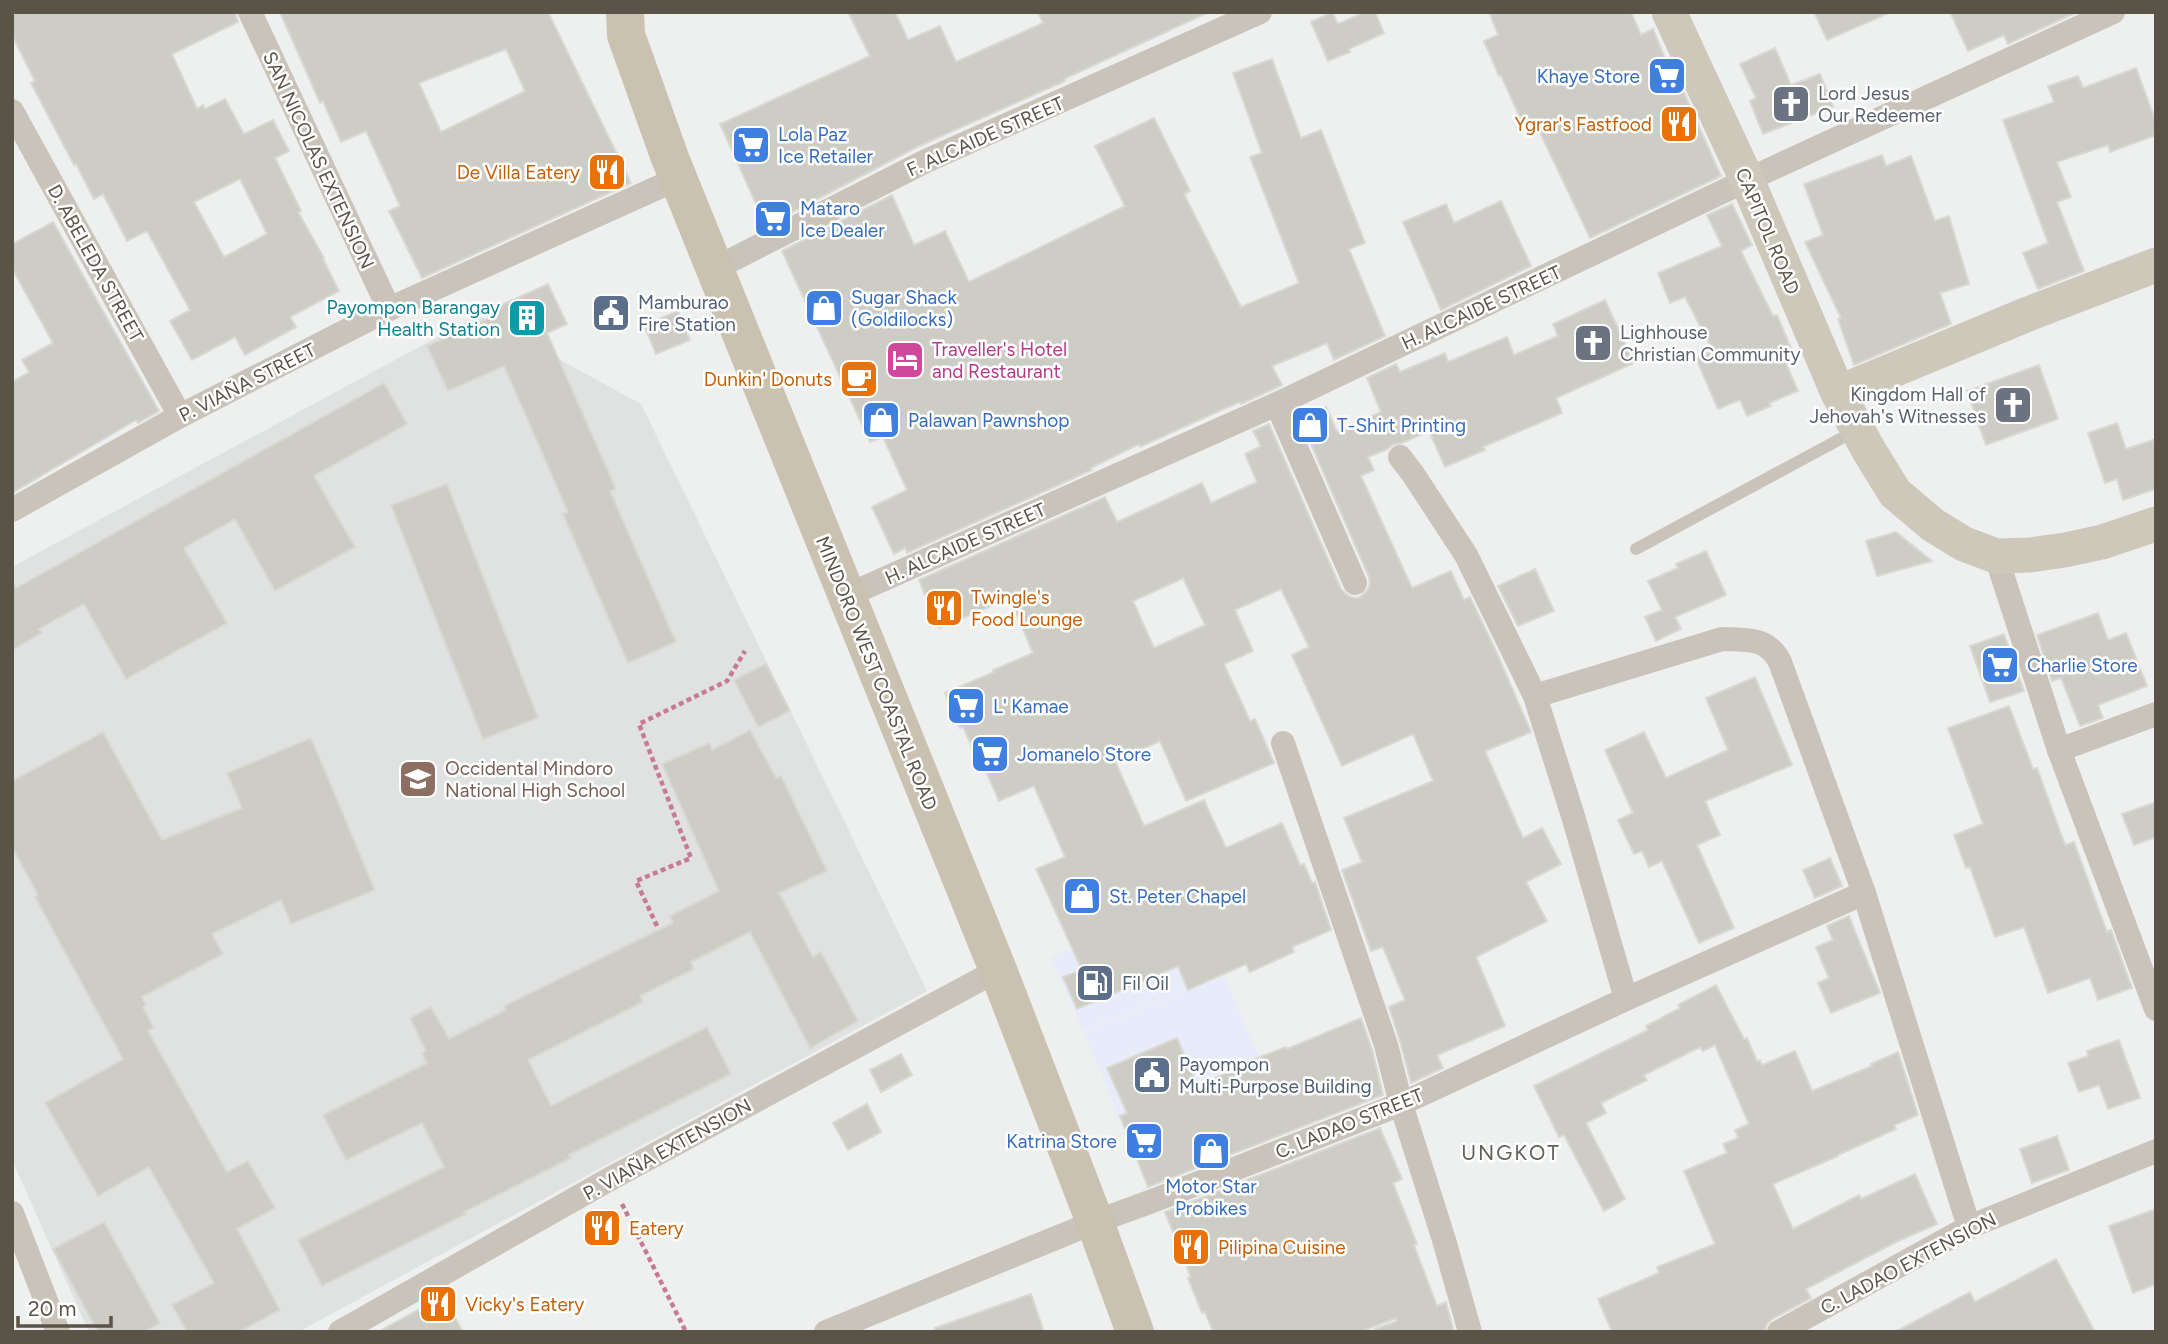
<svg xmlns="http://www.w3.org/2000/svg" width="2168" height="1344" viewBox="0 0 2168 1344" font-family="Figtree,sans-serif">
<rect width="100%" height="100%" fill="#eef0f0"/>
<g fill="#e8ebfa">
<path d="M1152 913 1187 989 1083 1031 1051 957Z"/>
<path d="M1224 976 1259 1056 1118 1116 1084 1032Z"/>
</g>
<path fill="#dfe2e1" d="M478 315 641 404 927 991 298 1332H89L12 1160V567Z"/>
<g fill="#cdccc5" stroke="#d9d8d2" stroke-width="2" fill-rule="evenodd">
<path d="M12 12H235L238 22 172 54 197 109 203 105 205 109 225 99 244 134 273 120 289 151 275 158 301 211 298 212 324 258 323 259 339 291 290 317 296 327 245 355 235 337 192 360 170 321 190 310 147 231 127 241 103 194 94 199 76 164 74 165 31 83 35 81 12 35ZM240 179 267 234 224 257 194 202Z"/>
<path d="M280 12H548L631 183 422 278 389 211 400 206 366 131 341 142 323 101 320 103ZM506 49 525 91 441 132 419 83Z"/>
<path d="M848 12H895L908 40 940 26 956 62 1043 23 1038 12H1209L1064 79 1065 81 917 147 766 226 720 124 870 56Z"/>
<path d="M1332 12 1338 24 1365 12H1375L1384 33 1349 49 1350 52 1328 61 1311 22Z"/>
<path d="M1489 12H1631L1641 35 1653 29 1668 66 1671 64 1721 176 1590 238 1536 124 1525 129 1501 75 1499 76 1484 41 1498 35Z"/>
<path d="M1814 12H1891L1827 40Z"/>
<path d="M1950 12H2077L2008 44 2004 35 1968 51Z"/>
<path d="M1775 48 1791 85 1820 74 1833 107 1763 134 1750 101 1756 98 1740 64Z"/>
<path d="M1272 59 1301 138 1321 130 1365 243 1349 249 1385 336 1334 360 1327 343 1272 366 1282 385 1241 404 1240 402 1219 411 1140 447 1139 444 1091 468 1092 470 907 553 905 548 894 554 872 507 907 490 883 437 870 442 782 251 892 195 914 245 945 231 969 282 1125 206 1095 146 1154 118 1190 191 1184 194 1241 307 1299 283 1250 157 1262 153 1233 73Z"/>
<path d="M2136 68 2156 122V135L2110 152 2108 145 2057 162 2071 197 2057 202 2084 271 2038 289 2023 253 2048 243 2003 120 2054 102 2048 86 2078 76 2083 88Z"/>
<path d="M1882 155 1886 166 1911 156 1935 221 1949 216 1969 284 1940 293 1951 324 1854 365 1838 319 1841 318 1805 242 1823 235 1804 184Z"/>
<path d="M1501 201 1531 266 1441 310 1403 222 1446 204 1454 223Z"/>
<path d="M1732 204 1752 245 1741 251 1773 316 1777 315 1794 355 1784 359 1798 391 1769 403 1771 406 1747 416 1740 400 1718 409 1696 358 1713 351 1685 297 1670 303 1658 273 1722 246 1707 215Z"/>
<path d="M53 222 159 411 138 423 136 420 12 493V382L29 372 22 360 53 343 12 268V244Z"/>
<path d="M548 284 567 324 547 333 616 489 610 491 676 642 628 663 563 514 568 512 504 366 448 391 427 346 489 318 486 312Z"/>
<path d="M1605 300 1634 363 1556 398 1562 413 1483 447 1485 450 1445 467 1429 431 1402 443 1392 445 1388 449 1368 457 1374 470 1361 476 1412 588 1451 571 1464 600 1470 597 1496 651 1531 732 1485 751 1523 838 1542 828 1561 864 1526 882 1547 921 1476 957 1505 1026 1437 1055 1443 1068 1411 1083 1400 1041 1389 1007 1405 1000 1383 947 1371 951 1342 870 1362 862 1344 818 1433 781 1413 734 1342 766 1292 655 1309 647 1281 589 1235 610 1253 651 1224 664 1250 721 1255 719 1274 763 1186 801 1160 741 1115 761 1144 826 1204 800 1226 848 1282 823 1300 865 1304 864 1312 883 1315 882 1331 930 1292 947 1294 952 1250 972 1246 964 1188 990 1178 966 1077 1009 1063 977 1082 970 1036 869 1065 857 1034 786 999 801 985 769 983 771 963 727 960 728 945 693 994 672 993 670 1033 653 1010 598 939 628 919 580 1105 497 1117 522 1202 483 1211 503 1257 482 1245 454 1261 446 1253 431 1269 424 1341 589 1347 595 1354 598 1360 597 1367 591 1370 584 1369 577 1300 419 1326 407 1337 432 1381 412 1367 378 1396 364 1400 372 1445 353 1448 362 1507 337 1514 355 1558 336 1553 324ZM1183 578 1205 625 1154 648 1133 601Z"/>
<path d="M678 311 690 340 656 354 644 325Z"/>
<path d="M2039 365 2058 419 1986 445 1967 391Z"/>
<path d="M384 383 407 424 314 476 355 547 275 591 235 519 184 548 227 623 126 679 84 604 39 629 42 633 12 650V581L16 588Z"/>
<path d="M2117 423 2126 449 2156 439V489L2123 500 2117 479 2105 483 2088 433Z"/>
<path d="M447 484 538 718 483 739 391 505Z"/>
<path d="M1896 532 1932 561 1877 576 1866 541Z"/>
<path d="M1706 551 1726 595 1675 617 1681 629 1656 641 1645 617 1662 610 1648 581 1678 568 1676 564Z"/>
<path d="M1535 569 1554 611 1518 626 1498 586Z"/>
<path d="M2098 613 2108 640 2126 633 2147 686 2098 705 2103 718 2080 726 2061 678 2052 681 2037 635Z"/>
<path d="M2004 634 2024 691 1990 702 1970 646Z"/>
<path d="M766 664 790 711 758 727 734 680Z"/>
<path d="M1755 677 1792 765 1705 801 1720 835 1697 845 1734 928 1699 943 1662 861 1649 867 1642 851 1634 854 1618 820 1633 813 1605 750 1644 732 1666 778 1728 750 1706 698Z"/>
<path d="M2009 706 2033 769 2037 768 2065 845 2074 842 2107 932 2111 930 2132 988 2098 1000 2090 978 2048 993 2024 927 1995 937 1970 867 1966 868 1954 835 1983 824 1948 728Z"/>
<path d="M750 730 776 778 781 776 827 871 779 893 813 957 821 952 858 1021 810 1048 750 932 691 962 694 969 640 996 643 1002 528 1060 551 1106 707 1027 731 1074 569 1155 571 1158 464 1212 466 1214 322 1286 298 1240 444 1167 422 1123 346 1160 323 1115 427 1063 422 1053 426 1051 410 1018 431 1007 449 1039 506 1010 504 1006 673 923 670 916 719 891 662 764 709 743 712 750Z"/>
<path d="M103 732 162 840 242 808 227 773 311 738 375 890 291 924 281 900 212 934 223 954 142 997 146 1005 143 1007 154 1028 148 1031 227 1172 248 1161 275 1208 237 1229 280 1310 239 1332H187L172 1305 214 1283 149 1167 98 1196 45 1103 123 1059 35 897 38 895 12 847V781Z"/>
<path d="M2156 802V837L2134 845 2122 814Z"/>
<path d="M1830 858 1842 886 1815 898 1803 870Z"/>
<path d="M1849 916 1880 993 1831 1013 1818 983 1829 978 1816 947 1833 940 1827 926Z"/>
<path d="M1716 985 1744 1039 1747 1038 1757 1061 1760 1060 1762 1065 1795 1051 1812 1091 1872 1066 1871 1064 1898 1052 1918 1115 1894 1125 1896 1129 1838 1155V1156L1773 1184 1793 1229 1859 1195 1861 1199 1915 1174 1937 1224 1896 1242 1806 1289 1811 1298 1772 1319 1767 1324 1765 1330 1761 1332H1612L1598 1299 1659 1273 1657 1267 1715 1244 1684 1171 1727 1153 1723 1144 1738 1138 1735 1130 1749 1124 1715 1045 1703 1051 1700 1047 1644 1075 1647 1080 1601 1103 1606 1113 1586 1123 1625 1199 1604 1211 1564 1135 1559 1137 1534 1086 1648 1030 1646 1026 1680 1008 1678 1005Z"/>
<path d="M1361 1018 1372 1049 1383 1095 1148 1187 1120 1116 1127 1113 1107 1068 1177 1038 1197 1085 1256 1061 1255 1059 1286 1047 1287 1049Z"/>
<path d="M2119 1040 2140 1098 2108 1109 2099 1085 2079 1092 2068 1063 2088 1056 2087 1051Z"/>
<path d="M901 1054 912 1075 881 1092 870 1070Z"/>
<path d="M867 1104 881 1132 848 1150 833 1123Z"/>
<path d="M1380 1128 1402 1179 1393 1183 1417 1244 1414 1245 1437 1306 1446 1302 1454 1332H1375V1329L1397 1321 1396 1318 1360 1332H1213L1205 1312 1202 1313 1188 1278 1191 1277 1165 1212Z"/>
<path d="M2057 1136 2069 1170 2032 1183 2020 1149Z"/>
<path d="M606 1209 620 1236 599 1246 585 1220Z"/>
<path d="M2156 1209V1284L2133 1293 2109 1226Z"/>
<path d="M104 1222 160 1323 144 1332H98L53 1249Z"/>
<path d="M2056 1259 2095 1332H1895L1970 1292 1975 1302Z"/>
<path d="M1031 1294 1044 1332H935V1328Z"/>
<path d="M443 1296 463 1332H378Z"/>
</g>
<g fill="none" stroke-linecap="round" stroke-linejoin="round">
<g stroke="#c67a95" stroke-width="4.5" stroke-dasharray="5 3.5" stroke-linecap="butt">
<path d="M657 926 636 881 691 858 639 724 727 681 745 651"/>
<path d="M622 1204 686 1332"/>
</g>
<path stroke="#cac3ba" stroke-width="12" d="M1636 549 1855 431"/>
<g stroke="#cac3ba" stroke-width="24">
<path d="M250 12 389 309"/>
<path d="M12 111 180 416"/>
<path d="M714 269 926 161 1260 12"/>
<path d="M1277 404 1355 583"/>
<path d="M1400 457 1413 474 1466 555 1535 696 1573 816 1626 999"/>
<path d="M12 510 180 416 389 309 679 178"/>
<path d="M1996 556 2059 750 2156 1009"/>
<path d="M846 596 1277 404 1747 180 2113 12"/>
<path d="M1535 696 1722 639C1748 640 1767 637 1780 662L1864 893 1969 1227"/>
<path d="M1283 743 1386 1045 1401 1104 1444 1240 1470 1332"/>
<path d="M2059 750 2156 714"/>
<path d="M12 1213 58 1332"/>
<path d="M340 1332 610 1179 998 970"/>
<path d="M826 1332 1095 1222 1155 1200 1401 1104 1626 999 1864 893"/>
<path d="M1779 1332 1969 1227 2156 1151"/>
</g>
<g stroke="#cec8bb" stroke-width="35">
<path d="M1669 12 1747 180 1838 393 1868 449 1895 493 1933 525 1964 544 1996 556 2030 555 2065 550 2102 542 2156 524"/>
<path d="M1838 393 2028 314 2156 265"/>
</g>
<path stroke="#cbc1b0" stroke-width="38" d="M625 12 626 35 670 158 998 970 1095 1222 1135 1332"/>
</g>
<defs>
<symbol id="supermarket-square" viewBox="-11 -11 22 22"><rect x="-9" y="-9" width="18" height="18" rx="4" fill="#3f7fe0" stroke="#fff"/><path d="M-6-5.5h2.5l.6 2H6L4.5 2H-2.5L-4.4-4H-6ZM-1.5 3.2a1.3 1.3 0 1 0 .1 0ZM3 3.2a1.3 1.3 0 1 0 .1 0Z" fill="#fff"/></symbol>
<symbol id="church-square" viewBox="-11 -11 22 22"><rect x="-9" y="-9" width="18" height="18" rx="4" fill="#6b7280" stroke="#fff"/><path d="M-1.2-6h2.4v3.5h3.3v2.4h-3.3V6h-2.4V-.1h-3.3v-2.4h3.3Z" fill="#fff"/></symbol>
<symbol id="restaurant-square" viewBox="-11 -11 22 22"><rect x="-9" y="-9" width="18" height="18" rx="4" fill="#e8710a" stroke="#fff"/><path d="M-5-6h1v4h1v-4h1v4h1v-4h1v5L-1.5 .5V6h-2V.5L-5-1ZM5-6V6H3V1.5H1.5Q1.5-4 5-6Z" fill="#fff"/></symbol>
<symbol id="shop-square" viewBox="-11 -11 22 22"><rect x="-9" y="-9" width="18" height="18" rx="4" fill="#3f7fe0" stroke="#fff"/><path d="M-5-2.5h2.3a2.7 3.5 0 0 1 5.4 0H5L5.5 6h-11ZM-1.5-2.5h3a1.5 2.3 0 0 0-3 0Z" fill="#fff"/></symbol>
<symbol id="civic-square" viewBox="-11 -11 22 22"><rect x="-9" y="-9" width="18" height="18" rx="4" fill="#5c6f8a" stroke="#fff"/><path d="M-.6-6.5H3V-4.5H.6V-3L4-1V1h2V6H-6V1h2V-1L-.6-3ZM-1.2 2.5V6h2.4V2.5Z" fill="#fff"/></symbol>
<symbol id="building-square" viewBox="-11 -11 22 22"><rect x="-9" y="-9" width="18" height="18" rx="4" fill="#0f9aa8" stroke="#fff"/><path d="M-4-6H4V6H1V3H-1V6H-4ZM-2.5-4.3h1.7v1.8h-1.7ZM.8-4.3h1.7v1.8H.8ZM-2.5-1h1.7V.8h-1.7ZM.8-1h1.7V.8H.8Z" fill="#fff"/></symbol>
<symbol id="hotel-square" viewBox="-11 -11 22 22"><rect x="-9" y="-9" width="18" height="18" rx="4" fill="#d1479c" stroke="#fff"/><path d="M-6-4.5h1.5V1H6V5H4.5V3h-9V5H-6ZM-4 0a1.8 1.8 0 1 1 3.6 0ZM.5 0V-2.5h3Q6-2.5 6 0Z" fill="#fff"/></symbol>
<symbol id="cafe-square" viewBox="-11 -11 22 22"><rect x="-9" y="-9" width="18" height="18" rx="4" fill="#e8710a" stroke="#fff"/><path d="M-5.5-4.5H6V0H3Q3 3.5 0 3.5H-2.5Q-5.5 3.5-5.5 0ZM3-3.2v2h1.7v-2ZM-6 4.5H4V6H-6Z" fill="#fff"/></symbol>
<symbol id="school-square" viewBox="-11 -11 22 22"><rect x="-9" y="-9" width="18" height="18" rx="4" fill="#8d6e63" stroke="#fff"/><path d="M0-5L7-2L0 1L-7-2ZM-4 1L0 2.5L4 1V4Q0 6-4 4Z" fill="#fff"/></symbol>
<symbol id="fuel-square" viewBox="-11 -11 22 22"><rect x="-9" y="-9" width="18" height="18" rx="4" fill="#5c6f8a" stroke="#fff"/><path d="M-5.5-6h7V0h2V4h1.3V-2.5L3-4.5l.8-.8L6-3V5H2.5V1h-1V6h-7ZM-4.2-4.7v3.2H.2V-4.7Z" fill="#fff"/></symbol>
</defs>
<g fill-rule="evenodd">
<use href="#supermarket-square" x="1645" y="54" width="44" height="44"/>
<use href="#church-square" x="1769" y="82" width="44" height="44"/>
<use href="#restaurant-square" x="1657" y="102" width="44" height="44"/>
<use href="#supermarket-square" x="729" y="123" width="44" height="44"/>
<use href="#restaurant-square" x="585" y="150" width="44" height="44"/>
<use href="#supermarket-square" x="751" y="197" width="44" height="44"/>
<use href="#shop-square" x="802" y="286" width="44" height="44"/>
<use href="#civic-square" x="589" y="291" width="44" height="44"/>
<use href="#building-square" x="505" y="296" width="44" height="44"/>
<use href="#church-square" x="1571" y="321" width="44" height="44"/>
<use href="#hotel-square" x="883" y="338" width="44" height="44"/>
<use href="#cafe-square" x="837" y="357" width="44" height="44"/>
<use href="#church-square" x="1991" y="383" width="44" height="44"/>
<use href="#shop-square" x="859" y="398" width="44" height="44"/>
<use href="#shop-square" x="1288" y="403" width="44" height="44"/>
<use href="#restaurant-square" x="922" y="586" width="44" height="44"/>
<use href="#supermarket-square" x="1978" y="643" width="44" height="44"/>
<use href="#supermarket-square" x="944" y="684" width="44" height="44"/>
<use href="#supermarket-square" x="968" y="732" width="44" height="44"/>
<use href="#school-square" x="396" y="757" width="44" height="44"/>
<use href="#shop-square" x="1060" y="874" width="44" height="44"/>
<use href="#fuel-square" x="1073" y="961" width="44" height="44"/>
<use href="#civic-square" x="1130" y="1053" width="44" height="44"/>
<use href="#supermarket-square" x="1122" y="1119" width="44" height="44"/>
<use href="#shop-square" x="1189" y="1129" width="44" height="44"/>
<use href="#restaurant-square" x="580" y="1206" width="44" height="44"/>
<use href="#restaurant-square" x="1169" y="1225" width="44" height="44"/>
<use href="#restaurant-square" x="416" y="1282" width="44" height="44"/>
</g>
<g text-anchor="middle" stroke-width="5" stroke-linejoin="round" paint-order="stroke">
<g font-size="19" fill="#366cbe" stroke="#fff" text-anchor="start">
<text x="1640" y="83" text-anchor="end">Khaye Store</text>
<text x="778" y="141">Lola Paz<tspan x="778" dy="22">Ice Retailer</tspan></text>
<text x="800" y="215">Mataro<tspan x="800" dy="22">Ice Dealer</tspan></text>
<text x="851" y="304">Sugar Shack<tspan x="851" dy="22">(Goldilocks)</tspan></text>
<text x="908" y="427">Palawan Pawnshop</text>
<text x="1337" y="432">T-Shirt Printing</text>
<text x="2027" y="672">Charlie Store</text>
<text x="993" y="713">L' Kamae</text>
<text x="1017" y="761">Jomanelo Store</text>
<text x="1109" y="903">St. Peter Chapel</text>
<text x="1117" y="1148" text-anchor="end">Katrina Store</text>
<text x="1211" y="1193" text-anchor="middle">Motor Star<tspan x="1211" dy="22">Probikes</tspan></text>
</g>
<g font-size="19" fill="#5b616d" stroke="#fff" text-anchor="start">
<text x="1818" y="100">Lord Jesus<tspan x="1818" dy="22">Our Redeemer</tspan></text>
<text x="1620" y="339">Lighhouse<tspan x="1620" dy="22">Christian Community</tspan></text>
<text x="1986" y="401" text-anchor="end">Kingdom Hall of<tspan x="1986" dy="22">Jehovah's Witnesses</tspan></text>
</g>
<g font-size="19" fill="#c56008" stroke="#fff" text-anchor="start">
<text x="1652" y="131" text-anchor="end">Ygrar's Fastfood</text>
<text x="580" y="179" text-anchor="end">De Villa Eatery</text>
<text x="832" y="386" text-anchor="end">Dunkin' Donuts</text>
<text x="971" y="604">Twingle's<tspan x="971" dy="22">Food Lounge</tspan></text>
<text x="629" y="1235">Eatery</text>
<text x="1218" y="1254">Pilipina Cuisine</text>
<text x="465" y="1311">Vicky's Eatery</text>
</g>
<g font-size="19" fill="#5a5348" stroke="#fff">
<text transform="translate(985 136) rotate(-24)" y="7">F. ALCAIDE STREET</text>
<text transform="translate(319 160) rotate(65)" y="7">SAN NICOLAS EXTENSION</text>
<text transform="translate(1768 231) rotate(67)" y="7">CAPITOL ROAD</text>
<text transform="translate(96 263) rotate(61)" y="7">D. ABELEDA STREET</text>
<text transform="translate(1481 307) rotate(-25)" y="7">H. ALCAIDE STREET</text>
<text transform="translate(247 382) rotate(-27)" y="7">P. VIAÑA STREET</text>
<text transform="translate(965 543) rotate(-24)" y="7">H. ALCAIDE STREET</text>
<text transform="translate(877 673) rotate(68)" y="7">MINDORO WEST COASTAL ROAD</text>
<text transform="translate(1349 1123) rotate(-22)" y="7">C. LADAO STREET</text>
<text transform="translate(667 1149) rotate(-29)" y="7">P. VIAÑA EXTENSION</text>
<text transform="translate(1908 1263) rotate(-28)" y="7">C. LADAO EXTENSION</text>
</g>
<g font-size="19" fill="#4e5e75" stroke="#fff" text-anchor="start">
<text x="638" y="309">Mamburao<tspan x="638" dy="22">Fire Station</tspan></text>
<text x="1122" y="990">Fil Oil</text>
<text x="1179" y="1071">Payompon<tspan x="1179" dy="22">Multi-Purpose Building</tspan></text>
</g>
<g font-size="19" fill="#0d838f" stroke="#fff" text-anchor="end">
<text x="500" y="314">Payompon Barangay<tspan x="500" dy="22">Health Station</tspan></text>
</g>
<g font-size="19" fill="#b23c85" stroke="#fff" text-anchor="start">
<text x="932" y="356">Traveller's Hotel<tspan x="932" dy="22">and Restaurant</tspan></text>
</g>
<g font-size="19" fill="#785e54" stroke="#fff" text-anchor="start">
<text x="445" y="775">Occidental Mindoro<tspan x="445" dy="22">National High School</tspan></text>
</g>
<g font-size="21" letter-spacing="2" fill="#62605b" stroke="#fff">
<text x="1511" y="1160">UNGKOT</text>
</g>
</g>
<rect width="2168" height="1344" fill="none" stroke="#5a5348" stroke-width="28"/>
<path d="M18 1316v10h93v-10" fill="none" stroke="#5a5348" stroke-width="3.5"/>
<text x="28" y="1316" font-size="21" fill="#5a5348" stroke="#ffffff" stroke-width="5" paint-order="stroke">20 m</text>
</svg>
